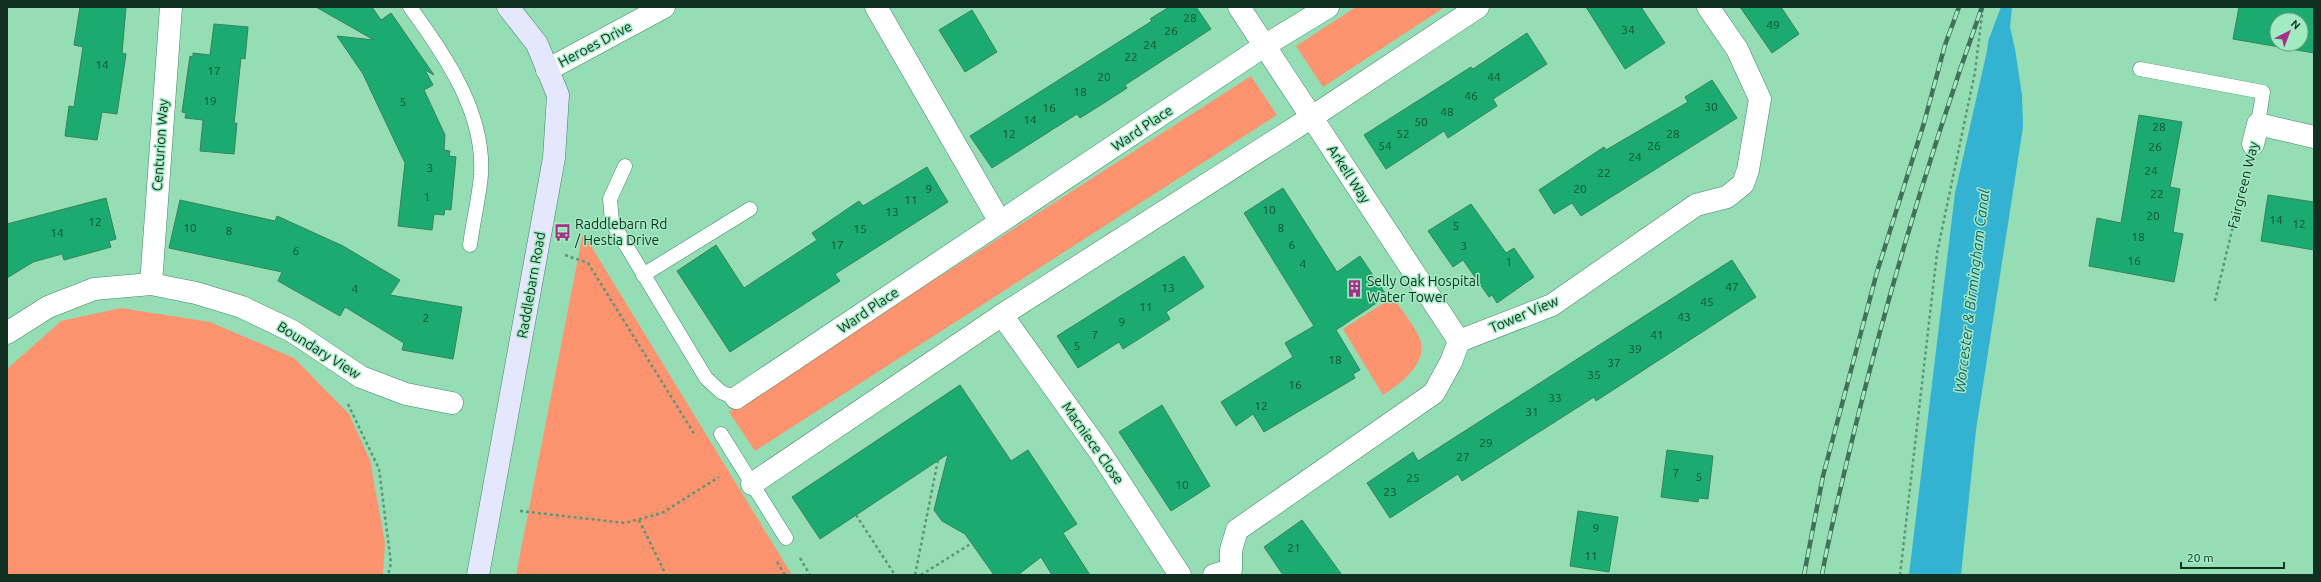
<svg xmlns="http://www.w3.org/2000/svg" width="2321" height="582" viewBox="0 0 2321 582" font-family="Ubuntu,sans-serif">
<rect width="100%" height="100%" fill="#95ddb5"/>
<g fill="#fe936f">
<path d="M1356 7H1445L1323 87 1296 46Z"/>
<path d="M1251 76 1277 115 755 451 729 412Z"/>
<path d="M583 233 792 575H516Z"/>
<path d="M1393 297C1400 308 1418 330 1421 342 1426 365 1400 384 1383 395L1343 329Z"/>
<path d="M121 308 210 322 294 358 349 414 370 460 385 543 383 575H7V369L61 321Z"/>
</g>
<path fill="#34b2d2" d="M1992 7H2012L2010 27 2015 49 2022 95 2023 127 1976 430 1961 575H1909L1955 193 1987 51Z"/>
<path fill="#95ddb5" d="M1990 7H2001L1985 49Z"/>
<g fill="#1bab71" stroke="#39815d" fill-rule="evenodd">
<path d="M80 7H126L122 53 126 54 117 114 102 112 97 140 65 136 69 106 74 107 83 47 74 45Z"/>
<path d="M316 7H372L381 20 391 13 434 75 425 70 433 85 424 90 445 135 444 150 450 151 449 156 456 157 451 210 445 209 444 215 434 214 432 230 398 226 405 163 363 74 337 36 374 40Z"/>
<path d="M1169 7H1196L1211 29 1125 85 1127 88 1104 103 1080 118 1077 114 992 168 970 136 1152 21 1150 19Z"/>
<path d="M1586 7H1641L1665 43 1625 69Z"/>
<path d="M1740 7H1781L1799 34 1772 53Z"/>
<path d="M2239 7H2314V53L2233 39ZM2277 20H2301V44H2277Z"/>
<path d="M972 10 997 52 965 72 939 30Z"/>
<path d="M214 24 248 27 245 59 241 58 234 124 237 123 234 154 200 151 203 120 185 118 186 113 182 112 190 56 193 57V53L210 55Z"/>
<path d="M1527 33 1547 64 1493 99 1497 106 1448 138 1444 131 1386 169 1364 135 1471 67 1473 69Z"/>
<path d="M1712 80 1737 118 1581 216 1572 203 1554 214 1539 190 1604 147 1606 150 1688 102 1685 97Z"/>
<path d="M2139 115 2182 122 2170 187 2180 189 2173 232 2183 234 2174 282 2089 266 2097 218 2121 223Z"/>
<path d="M927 167 948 202 835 274 840 281 730 352 677 271 716 245 744 288 817 240 812 233 859 201 863 206Z"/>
<path d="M1283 188 1337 272 1360 256 1387 296 1336 330 1360 370 1353 374 1355 378 1264 432 1253 414 1236 426 1221 402 1293 357 1285 343 1314 326 1244 213Z"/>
<path d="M2268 195 2314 202V250L2261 241Z"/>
<path d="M106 198 116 239 109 241 111 247 64 260 62 254 33 262 7 278V224Z"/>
<path d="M180 200 275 221 277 216 343 246 400 280 390 295 462 307 453 359 402 350 404 343 345 307 340 316 278 281 282 272 169 248Z"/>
<path d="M1471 204 1506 253 1514 248 1534 277 1497 303 1492 295 1489 297 1463 260 1453 267 1428 231Z"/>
<path d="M1184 256 1204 287 1166 312 1170 319 1123 349 1119 342 1078 368 1057 336Z"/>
<path d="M1732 260 1756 297 1596 401 1594 397 1462 481 1458 474 1390 518 1367 483 1413 452 1418 461Z"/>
<path d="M960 385 1011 461 1028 450 1077 524 1063 533 1090 575H1052L1041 557 1018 575H994L965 534 942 521 934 510 948 454 820 539 792 497Z"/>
<path d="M1162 405 1210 486 1171 511 1119 432Z"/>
<path d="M1667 450 1713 456 1708 499 1699 498 1698 502 1661 497Z"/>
<path d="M1578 511 1618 517 1609 572 1570 566Z"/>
<path d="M1302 520 1342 575H1283L1264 547Z"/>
</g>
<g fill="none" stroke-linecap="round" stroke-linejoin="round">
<defs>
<g id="lane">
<path d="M410 7C445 56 485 112 481 175 479 198 473 222 470 245"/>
<path d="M2140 69 2263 92 2258 124"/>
<path d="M625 166 610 199 612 222 706 378 721 392 736 398"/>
<path d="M643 275 750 209"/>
<path d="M721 434 786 538"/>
</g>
<g id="street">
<path d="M876 7 1000 222"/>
<path d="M1239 7 1459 341"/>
<path d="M547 70 664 7"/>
<path d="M2253 144 2258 124 2314 137"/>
<path d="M151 284 171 7"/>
<path d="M7 333 48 307 94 289 151 284 196 293 242 307 292 331 361 377 406 394 452 403"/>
<path d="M736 398 1264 46 1328 7"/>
<path d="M752 484 1002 315"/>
<path d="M1180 575 1100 452 1002 315 1312 117 1478 7"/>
<path d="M1214 575 1231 570V550L1237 530 1434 393 1451 362 1459 341 1552 305 1696 205 1727 197 1743 184 1748 170 1760 99 1737 49 1708 7"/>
</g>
<path id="secondary" d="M478 575 554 158 558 95 537 44 508 7"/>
</defs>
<use href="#lane" stroke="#408763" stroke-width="15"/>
<use href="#street" stroke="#408763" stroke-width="23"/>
<use href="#secondary" stroke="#408763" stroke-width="23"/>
<g stroke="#5e9577" stroke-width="2.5" stroke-dasharray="3 3" stroke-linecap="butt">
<path d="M565 255 588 263 695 435"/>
<path d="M2215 301 2246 172"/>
<path d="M348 404 379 469 391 563 388 575"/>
<path d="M520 511 625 523 662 513 719 477"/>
<path d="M856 515 895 575"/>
<path d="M639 520 666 575"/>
<path d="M800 558 810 575"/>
<path d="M777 562 785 575"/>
<path d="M915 575 938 460"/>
<path d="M921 575 972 543"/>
<path d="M1900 575 1937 253 1975 72 1983 7"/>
</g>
<use href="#lane" stroke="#fff" stroke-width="14"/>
<use href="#street" stroke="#fff" stroke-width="22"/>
<use href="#secondary" stroke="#e5e7fe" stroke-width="22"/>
<defs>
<g id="rail">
<path d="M1804 575 1823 476 1877 272 1924 123 1945 45 1959 7"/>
<path d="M1822 575C1831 525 1844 474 1856 424 1891 283 1933 144 1982 7"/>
</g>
</defs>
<use href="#rail" stroke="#427058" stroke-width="4.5"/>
<use href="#rail" stroke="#a2eac2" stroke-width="3" stroke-dasharray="9" stroke-linecap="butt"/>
</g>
<defs>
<symbol id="bus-bare" viewBox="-9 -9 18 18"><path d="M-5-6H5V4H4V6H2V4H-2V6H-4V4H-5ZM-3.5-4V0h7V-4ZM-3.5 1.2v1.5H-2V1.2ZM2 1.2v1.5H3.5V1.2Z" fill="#a63089" stroke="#a2eac2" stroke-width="2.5" paint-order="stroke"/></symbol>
<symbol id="building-bare" viewBox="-9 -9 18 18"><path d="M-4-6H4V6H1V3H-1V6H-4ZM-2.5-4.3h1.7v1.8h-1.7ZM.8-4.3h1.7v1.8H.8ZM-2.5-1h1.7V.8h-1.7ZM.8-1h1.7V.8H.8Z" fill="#a63089" stroke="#a2eac2" stroke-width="2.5" paint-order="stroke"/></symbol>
</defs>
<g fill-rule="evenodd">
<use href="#bus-bare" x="550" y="220" width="25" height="25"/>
<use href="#building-bare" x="1342" y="276" width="25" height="25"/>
</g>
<g text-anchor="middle" stroke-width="3" stroke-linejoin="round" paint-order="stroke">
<g font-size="12" fill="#144f35">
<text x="1190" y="22">28</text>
<text x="1773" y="29">49</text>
<text x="1628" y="34">34</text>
<text x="1171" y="35">26</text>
<text x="1150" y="49">24</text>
<text x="1131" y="61">22</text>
<text x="102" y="69">14</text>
<text x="214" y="75">17</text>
<text x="1104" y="81">20</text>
<text x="1494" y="81">44</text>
<text x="1080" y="96">18</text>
<text x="1471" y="100">46</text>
<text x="210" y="105">19</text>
<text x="403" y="106">5</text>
<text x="1711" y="111">30</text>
<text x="1049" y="112">16</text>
<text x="1447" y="116">48</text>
<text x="1030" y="124">14</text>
<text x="1421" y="126">50</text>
<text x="2159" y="131">28</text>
<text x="1009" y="138">12</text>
<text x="1403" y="138">52</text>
<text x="1673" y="138">28</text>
<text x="1385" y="150">54</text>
<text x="1654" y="150">26</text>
<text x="2155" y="151">26</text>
<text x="1635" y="161">24</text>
<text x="430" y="172">3</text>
<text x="2151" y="175">24</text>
<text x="1604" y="177">22</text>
<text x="929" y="193">9</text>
<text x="1580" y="193">20</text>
<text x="2157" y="198">22</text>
<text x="427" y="201">1</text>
<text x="911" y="204">11</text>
<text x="1269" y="214">10</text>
<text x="892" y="216">13</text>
<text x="2153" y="220">20</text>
<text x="2276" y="224">14</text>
<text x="95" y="226">12</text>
<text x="2299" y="228">12</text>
<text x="1456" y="230">5</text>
<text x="190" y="232">10</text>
<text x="1281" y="232">8</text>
<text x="860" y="233">15</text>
<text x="229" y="235">8</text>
<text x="57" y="237">14</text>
<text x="2138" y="241">18</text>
<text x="837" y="249">17</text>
<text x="1292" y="249">6</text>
<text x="1464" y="250">3</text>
<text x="296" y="255">6</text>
<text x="2134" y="265">16</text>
<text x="1509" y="266">1</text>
<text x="1303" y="268">4</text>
<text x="1732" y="291">47</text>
<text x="1168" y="292">13</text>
<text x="355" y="293">4</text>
<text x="1707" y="306">45</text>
<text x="1146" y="311">11</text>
<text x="1684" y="321">43</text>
<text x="426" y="322">2</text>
<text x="1122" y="326">9</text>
<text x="1095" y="339">7</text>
<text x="1657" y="339">41</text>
<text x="1077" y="350">5</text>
<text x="1635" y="353">39</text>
<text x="1335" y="364">18</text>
<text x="1614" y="367">37</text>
<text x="1594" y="379">35</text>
<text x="1295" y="389">16</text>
<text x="1555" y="402">33</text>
<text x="1261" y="410">12</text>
<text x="1532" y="416">31</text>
<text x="1486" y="447">29</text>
<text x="1463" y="461">27</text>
<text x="1676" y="477">7</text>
<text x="1699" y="481">5</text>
<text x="1413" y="482">25</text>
<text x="1182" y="489">10</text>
<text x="1390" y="496">23</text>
<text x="1596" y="532">9</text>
<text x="1294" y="552">21</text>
<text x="1591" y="560">11</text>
</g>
<g font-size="14" fill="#123021" stroke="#a2eac2">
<text transform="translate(595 44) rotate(-28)" y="5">Heroes Drive</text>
<text transform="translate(1142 128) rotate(-34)" y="5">Ward Place</text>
<text transform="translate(160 145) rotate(-86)" y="5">Centurion Way</text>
<text transform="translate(1349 174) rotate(57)" y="5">Arkell Way</text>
<text transform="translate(2243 185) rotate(-76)" y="5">Fairgreen Way</text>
<text transform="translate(531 285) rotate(-80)" y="5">Raddlebarn Road</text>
<text transform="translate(868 310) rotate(-34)" y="5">Ward Place</text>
<text transform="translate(1524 314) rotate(-23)" y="5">Tower View</text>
<text transform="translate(319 350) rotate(32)" y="5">Boundary View</text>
<text transform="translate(1093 443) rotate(55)" y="5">Macniece Close</text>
</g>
<g font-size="14" fill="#123021" stroke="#a2eac2" text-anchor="start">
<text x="575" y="229">Raddlebarn Rd<tspan x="575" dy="16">/ Hestia Drive</tspan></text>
<text x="1367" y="286">Selly Oak Hospital<tspan x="1367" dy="16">Water Tower</tspan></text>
</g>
<g font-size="15" font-style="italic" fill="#195b6c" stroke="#a2eac2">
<text transform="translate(1972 291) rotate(-83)" y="5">Worcester &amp; Birmingham Canal</text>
</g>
</g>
<rect width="2321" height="582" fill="none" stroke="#123021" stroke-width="16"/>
<g transform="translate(2289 32) rotate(42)"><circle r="19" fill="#a2eac2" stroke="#68a082"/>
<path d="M0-3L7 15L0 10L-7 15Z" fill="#a63089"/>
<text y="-6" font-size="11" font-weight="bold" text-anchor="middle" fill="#123021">N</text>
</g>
<path d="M2181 562v6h103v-6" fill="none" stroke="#123021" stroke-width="2"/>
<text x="2187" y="562" font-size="12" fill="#123021" stroke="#a2eac2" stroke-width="3" paint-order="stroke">20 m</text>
</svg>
